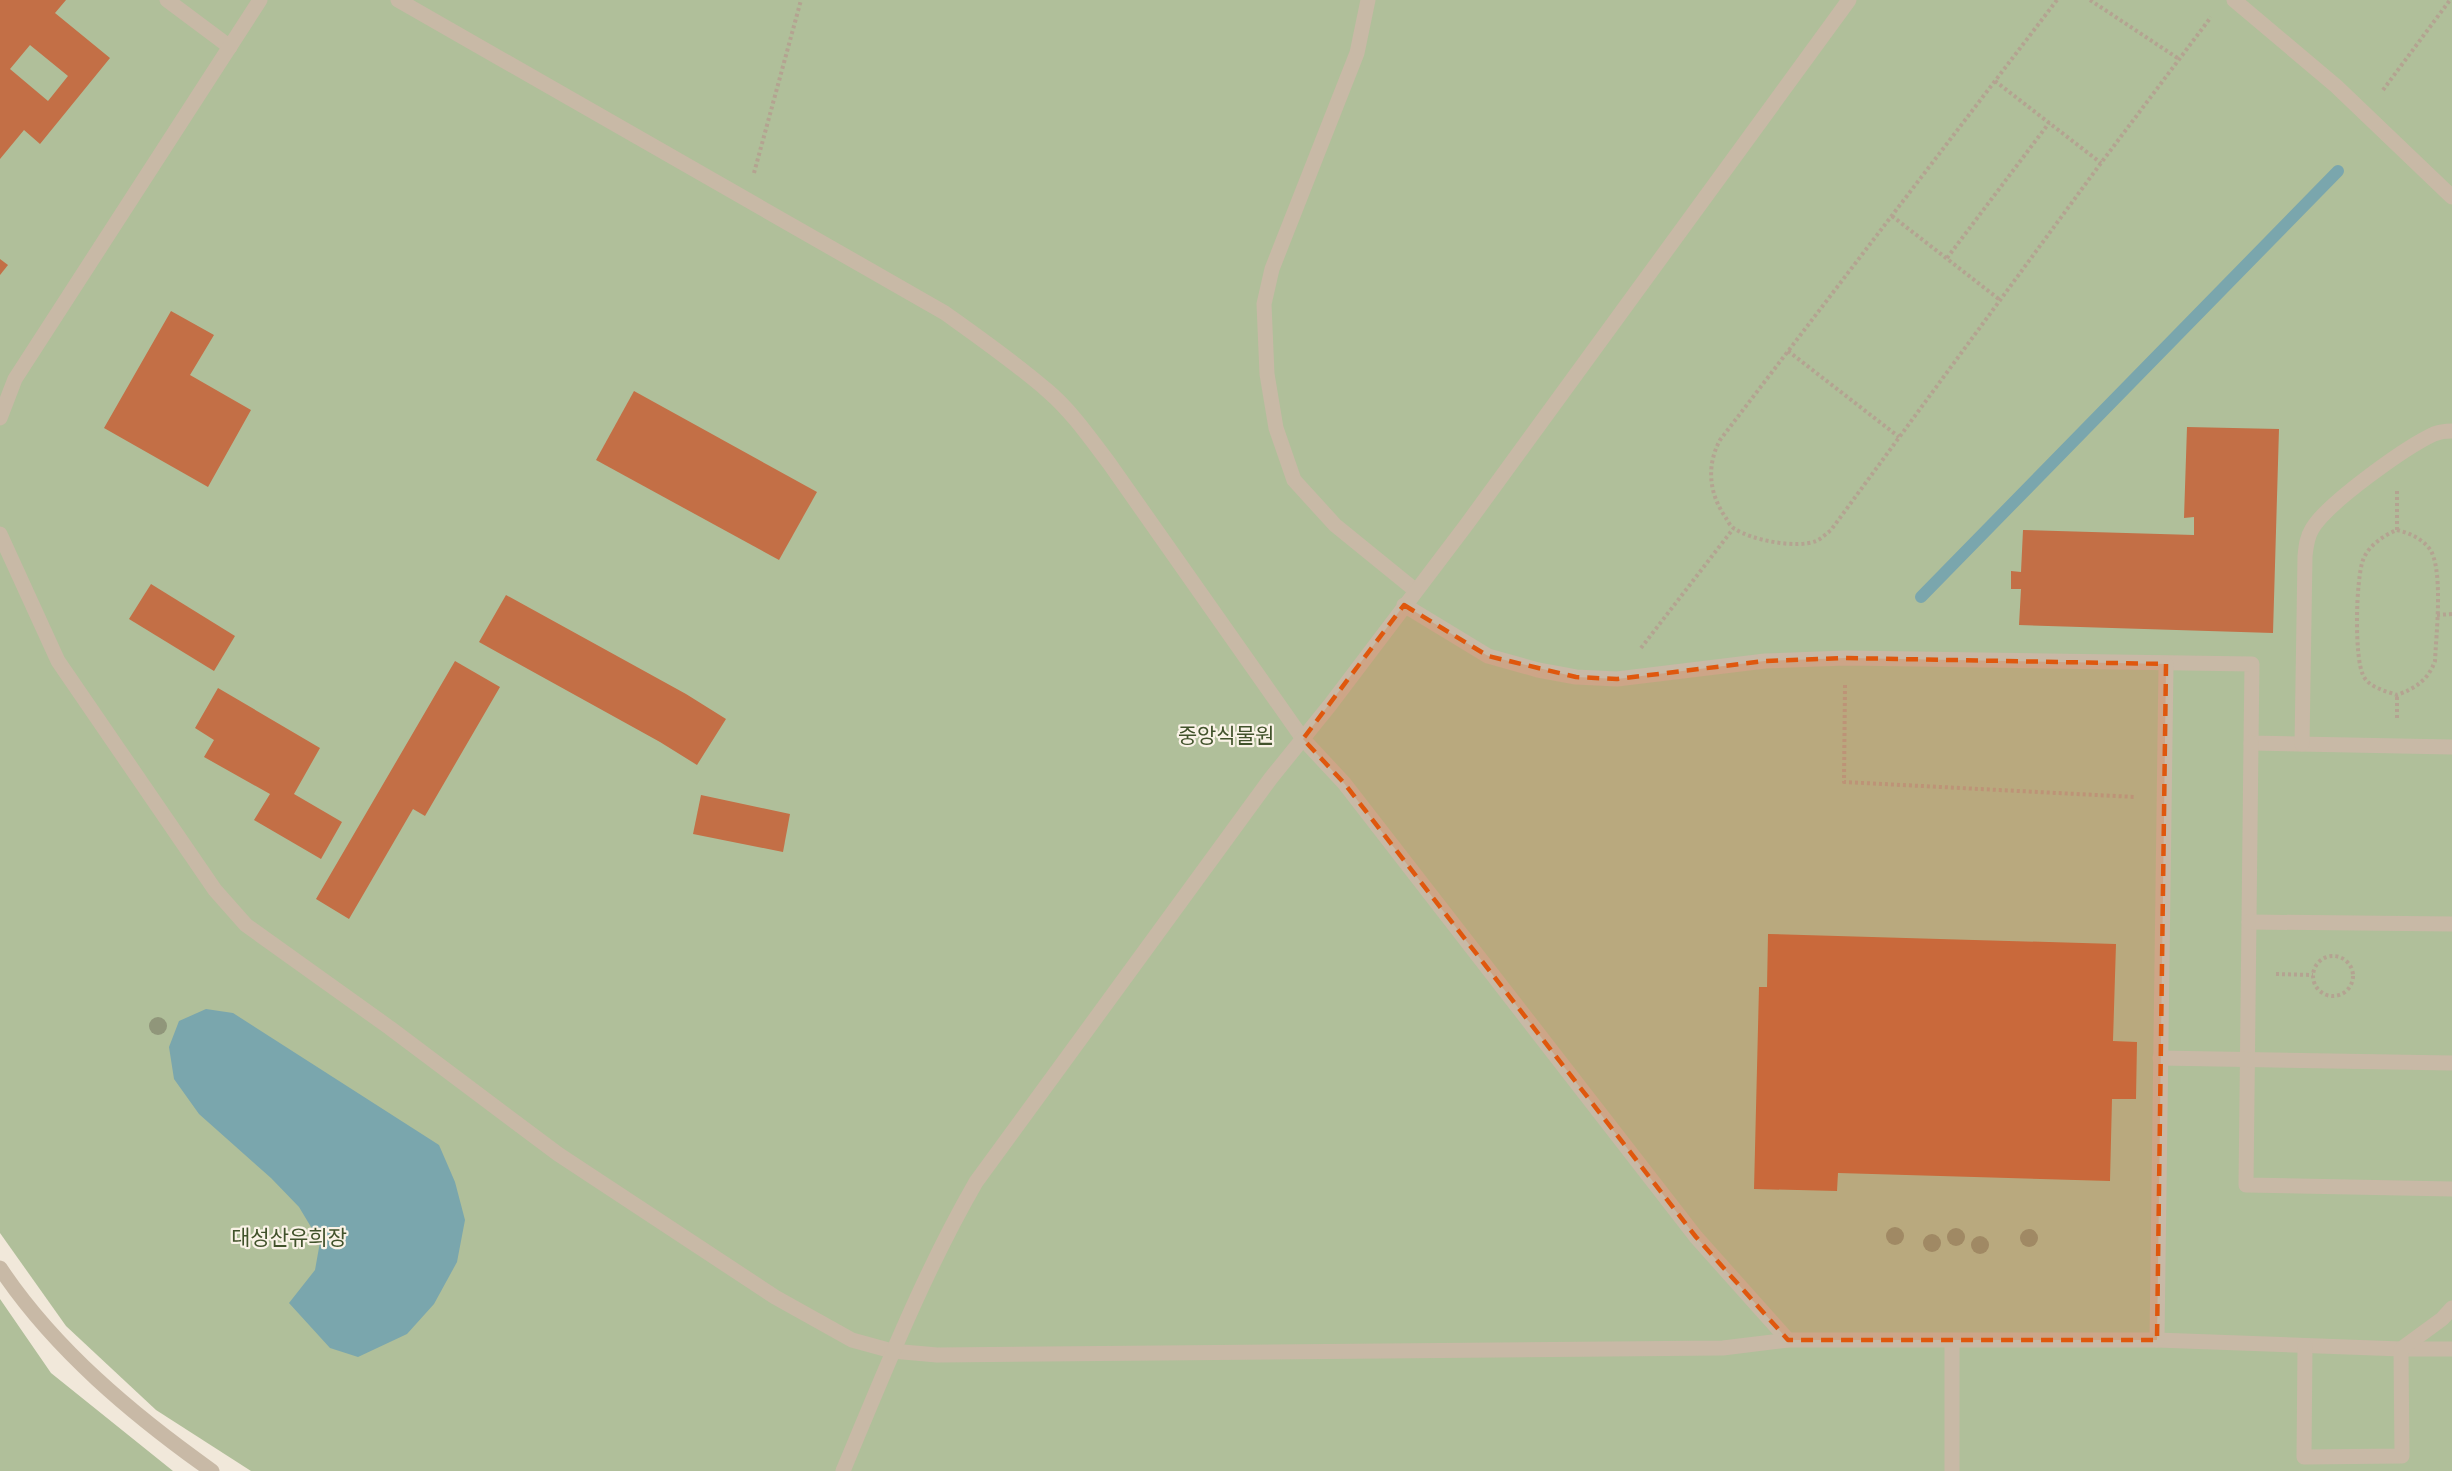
<svg xmlns="http://www.w3.org/2000/svg" width="2452" height="1471" viewBox="0 0 2452 1471" font-family="Lato,'Noto Sans KR',sans-serif">
<rect width="100%" height="100%" fill="#f1e8da"/>
<g fill="#b0bf9a">
<path d="M0 0H2452V1471H251L156 1410 66 1326 0 1233Z"/>
<path d="M0 1299 51 1373 173 1471H0Z"/>
</g>
<path fill="#7aa6ad" d="M206 1009 233 1013 439 1145 455 1182 465 1220 457 1262 434 1304 407 1334 358 1357 330 1348 289 1303 315 1270 320 1242 299 1207 271 1178 199 1114 174 1079 169 1047 179 1021Z"/>
<g fill="none" stroke-linecap="round" stroke-linejoin="round">
<path stroke="#7aa6ad" stroke-width="12" d="M1921 597 2338 171"/>
</g>
<g fill="#c36f46" fill-rule="evenodd">
<path d="M0 0H66L55 13 110 58 40 144 24 130 0 159ZM30 45 68 76 48 101 10 69Z"/>
<path d="M0 259 8 265 0 275Z"/>
<path d="M171 311 214 335 190 375 251 410 208 487 104 428Z"/>
<path d="M634 391 817 492 779 560 596 460Z"/>
<path d="M2187 427 2279 429 2273 633 2019 625 2021 589H2011V571L2021 572 2023 530 2194 535V517L2184 518Z"/>
<path d="M151 584 235 636 214 671 129 619Z"/>
<path d="M506 595 686 694 726 719 697 765 660 742 479 642Z"/>
<path d="M455 661 500 687 425 816 413 809 349 919 316 899Z"/>
<path d="M218 688 320 748 294 794 342 822 321 859 254 820 270 794 204 757 214 740 195 728Z"/>
<path d="M701 795 790 814 783 852 693 834Z"/>
<path d="M1768 934 2116 944 2113 1041 2137 1042 2136 1099H2112L2110 1181 1838 1173 1837 1191 1754 1189 1759 987H1767Z"/>
</g>
<g fill="none" stroke-linecap="round" stroke-linejoin="round">
<g stroke="#b4a391" stroke-width="4" stroke-dasharray="3 3" stroke-linecap="butt">
<path d="M2057 0 1720 440C1706 466 1709 494 1726 518 1728 522 1731 527 1735 529 1752 540 1796 549 1816 541 1821 539 1826 534 1831 530L2101 163 2211 17"/>
<path d="M2090 0 2179 59"/>
<path d="M1995 81 2101 163"/>
<path d="M2383 90 2450 0"/>
<path d="M754 173 801 0"/>
<path d="M1892 216 2000 300"/>
<path d="M1947 258 2049 123"/>
<path d="M1788 351 1899 437"/>
<path d="M2397 530C2409 533 2421 538 2429 548 2444 567 2436 636 2435 661 2428 680 2416 688 2397 695 2385 691 2368 687 2363 675 2354 656 2356 579 2363 560 2368 546 2384 535 2397 530Z"/>
<path d="M2397 530V491"/>
<path d="M2437 615 2452 614"/>
<path d="M1641 648 1733 529"/>
<path d="M1845 685 1844 782 2135 797"/>
<path d="M2397 718V695"/>
<circle cx="2333" cy="976" r="20"/>
<path d="M2276 974 2313 975"/>
</g>
<g stroke="#c8b9a6" stroke-width="15">
<path d="M167 0 230 47"/>
<path d="M398 0 945 313C980 338 1016 363 1049 392 1072 412 1090 438 1109 463L1303 739 1344 783 1696 1237 1788 1340"/>
<path d="M1368 0 1357 53 1272 269 1264 304 1267 374 1276 428 1294 480 1335 525 1415 590"/>
<path d="M2234 0 2336 86 2452 197"/>
<path d="M0 418 15 379 260 0"/>
<path d="M0 534 58 661 215 890 246 925 390 1028 558 1154 775 1297 852 1340 892 1351 937 1355 1723 1348 1788 1340H2157L2401 1349H2452"/>
<path d="M1404 605 1488 656 1538 670 1576 677 1617 679 1765 661 1846 658 2252 664 2251 743 2452 747"/>
<path d="M2251 743 2246 1185 2452 1189"/>
<path d="M2302 744 2305 556C2306 546 2307 537 2312 529 2327 503 2406 447 2434 434 2439 432 2446 431 2452 431"/>
<path d="M2249 922 2452 924"/>
<path d="M2160 1058 2452 1063"/>
<path d="M0 1268C54 1349 133 1415 212 1471"/>
<path d="M2157 1340 2166 664"/>
<path d="M2305 1346 2304 1457 2402 1456 2401 1349 2442 1319 2452 1308"/>
<path d="M843 1471C884 1373 923 1274 976 1182L1271 778 1330 705 1467 524 1849 0"/>
<path d="M1952 1471V1341"/>
</g>
</g>
<g fill="#90967a">
<circle cx="158" cy="1026" r="9"/>
<circle cx="1895" cy="1236" r="9"/>
<circle cx="1956" cy="1237" r="9"/>
<circle cx="2029" cy="1238" r="9"/>
<circle cx="1932" cy="1243" r="9"/>
<circle cx="1980" cy="1245" r="9"/>
</g>
<path fill="#df570d" fill-opacity="0.2" stroke="#df570d" stroke-width="4.5" stroke-dasharray="12 8" stroke-linejoin="round" d="M1404 605 1488 656 1576 677 1617 679 1765 661 1846 658 2166 664 2157 1340H1788L1696 1237 1344 783 1303 739Z"/>
<g text-anchor="middle" stroke-width="4.5" stroke-linejoin="round" paint-order="stroke">
<g font-size="21" fill="#41522b" stroke="#f9f2e6">
<text x="1226" y="743">중앙식물원</text>
<text x="289" y="1245">대성산유희장</text>
</g>
</g>
</svg>
